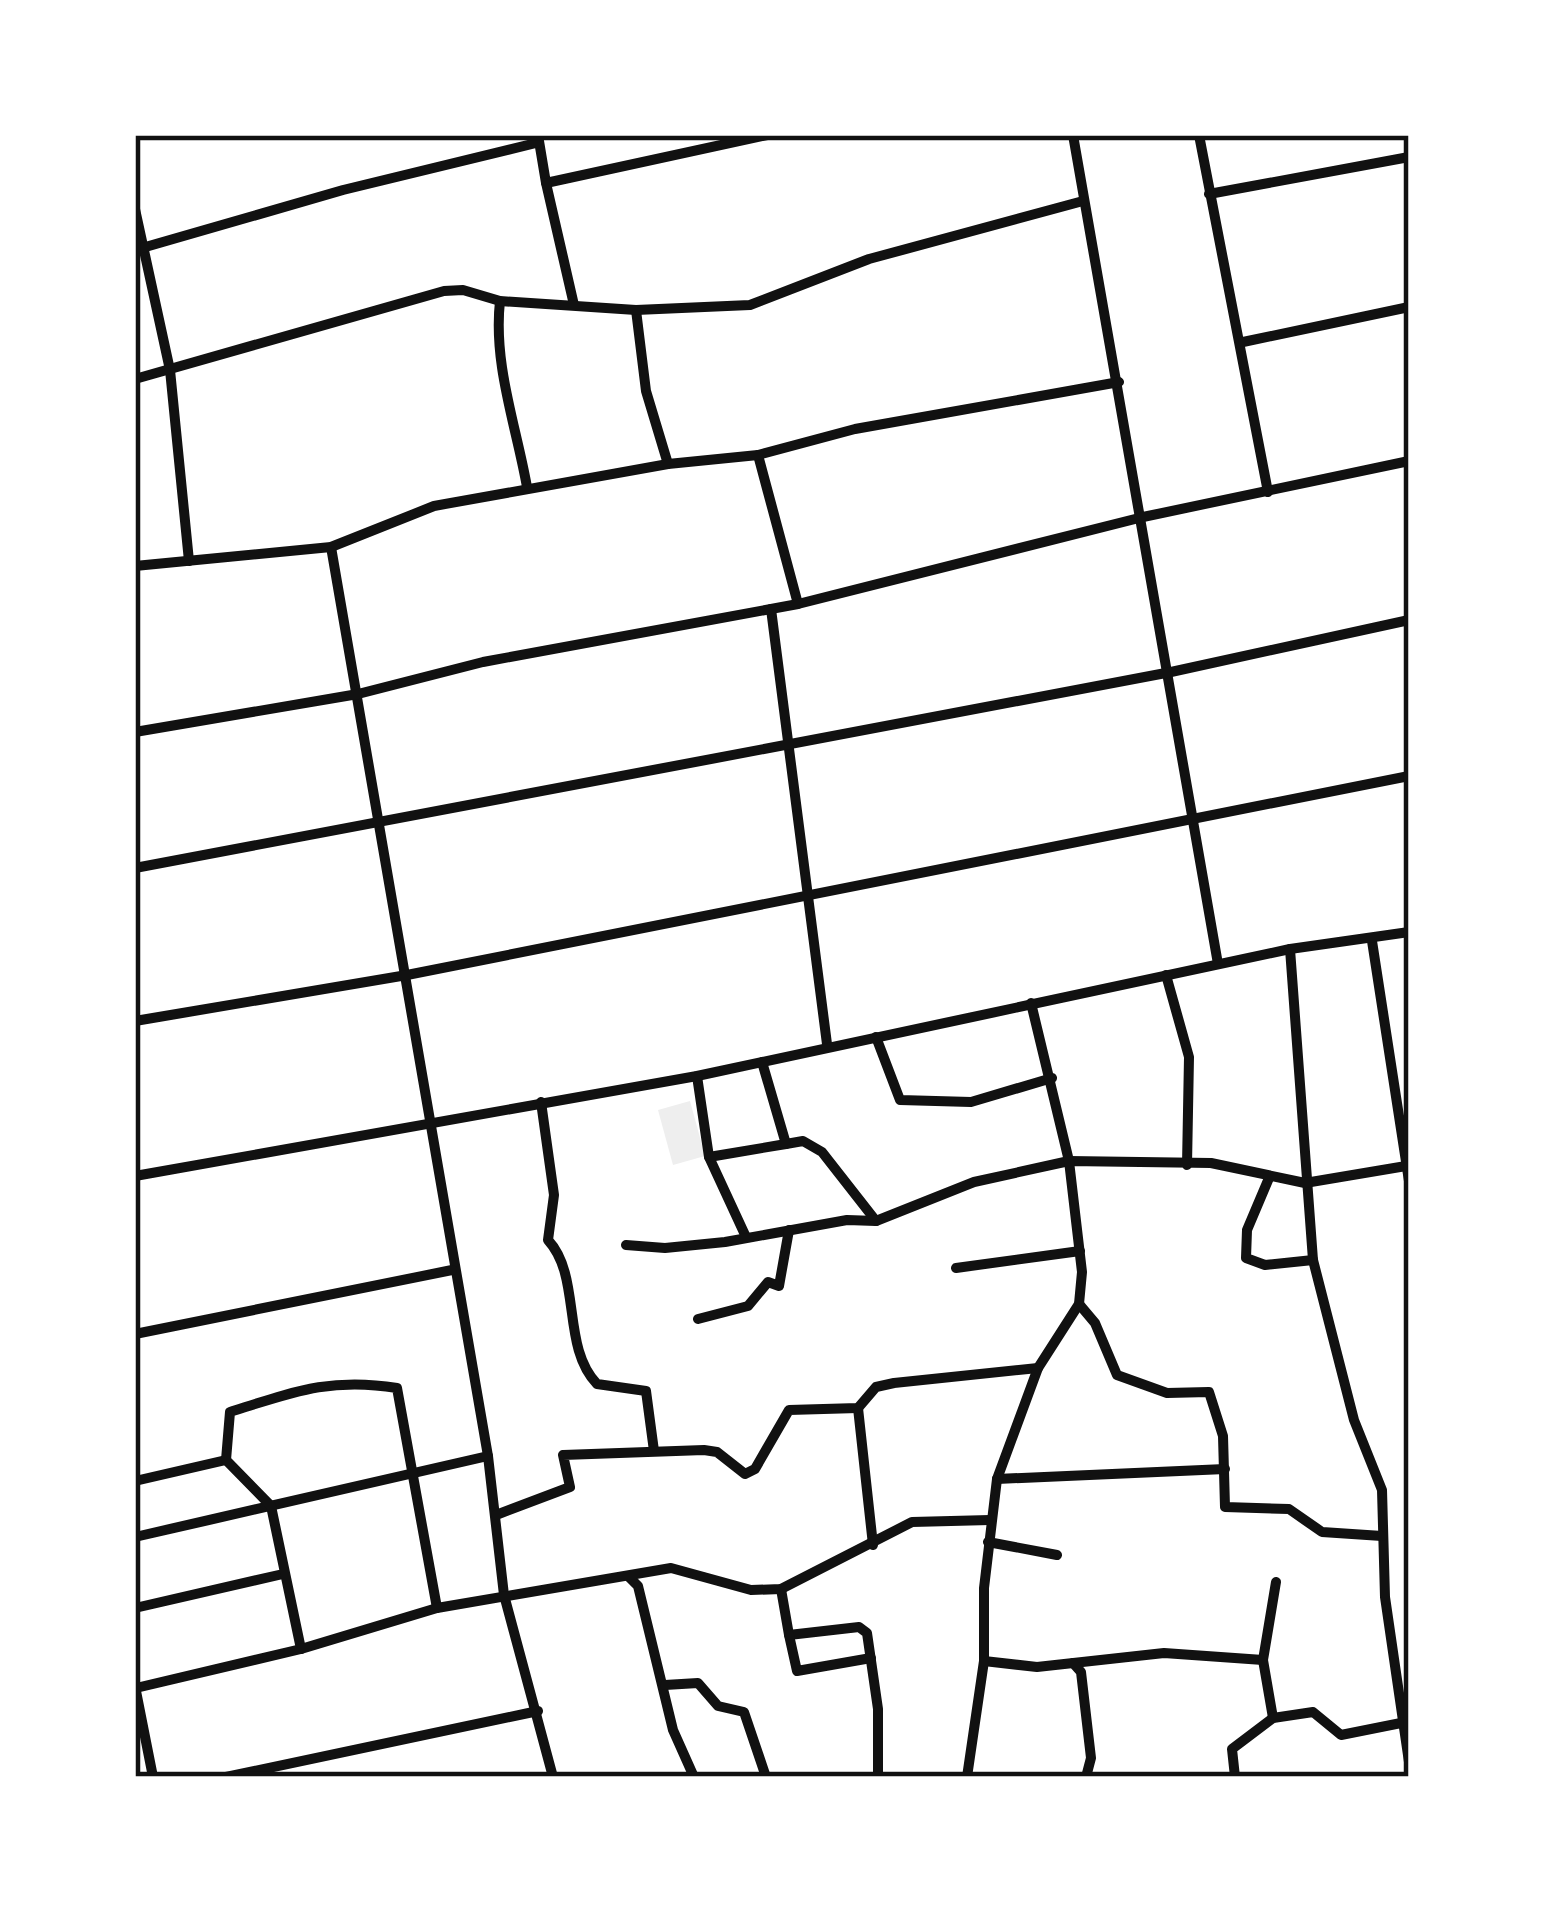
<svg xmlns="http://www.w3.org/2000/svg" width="1544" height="1912" viewBox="0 0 1544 1912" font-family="'Archivo Narrow',sans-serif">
<rect width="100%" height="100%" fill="#fff"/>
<path fill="#eee" d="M690 1101 705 1156 673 1165 658 1110Z"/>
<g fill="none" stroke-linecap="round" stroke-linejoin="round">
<g stroke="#111" stroke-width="10">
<path d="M538 135 546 183 767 135"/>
<path d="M1073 135 1218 964"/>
<path d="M1199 135 1268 492"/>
<path d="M546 183 574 305"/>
<path d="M1209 194 1409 157"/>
<path d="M135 209 170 370 189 561"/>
<path d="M135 250 343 190 536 143"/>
<path d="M500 301C493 364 516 425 527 487"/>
<path d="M636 310 646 391 668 464"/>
<path d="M1243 342 1409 307"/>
<path d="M135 379 444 291 463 290 500 301 636 310 750 305 869 259 1083 201"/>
<path d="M758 455 798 604"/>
<path d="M331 547 488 1456 504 1595 553 1777"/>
<path d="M135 566 331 547 434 506 668 464 758 455 855 429 1119 382"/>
<path d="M771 609 827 1044"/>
<path d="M135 732 358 694 483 662 798 604 1143 517 1409 461"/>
<path d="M135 868 1171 672 1409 620"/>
<path d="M1372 941 1409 1181"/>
<path d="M1290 949 1313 1260 1354 1420 1382 1490 1385 1597 1409 1762"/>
<path d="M1166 975 1189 1057 1187 1165"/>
<path d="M135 1021 407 975 1409 776"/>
<path d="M876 1037 900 1100 971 1102 1052 1078"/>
<path d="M697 1076 709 1157 746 1237"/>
<path d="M541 1102 554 1195 548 1240C582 1277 561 1347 597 1384L646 1391 654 1451"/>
<path d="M786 1144 803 1141 822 1152 876 1221"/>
<path d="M709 1157 786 1144 762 1062"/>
<path d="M135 1176 697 1076 1290 949 1409 932"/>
<path d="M1269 1178 1247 1230 1246 1258 1265 1265 1313 1260"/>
<path d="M626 1245 665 1248 725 1242 847 1220 876 1221 974 1182 1069 1161 1211 1163 1305 1183 1406 1166"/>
<path d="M956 1268 1080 1251"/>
<path d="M1079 1304 1095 1323 1117 1375 1167 1393 1209 1392 1223 1436 1225 1507 1289 1509 1322 1532 1382 1536"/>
<path d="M698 1319 748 1306 768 1282 779 1286 789 1230"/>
<path d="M135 1334 452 1270"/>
<path d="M858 1408 873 1545"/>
<path d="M997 1479 1225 1469"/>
<path d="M135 1481 226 1460"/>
<path d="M496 1515 570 1487 563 1455 704 1450 717 1452 745 1474 755 1469 789 1410 858 1408 876 1387 894 1383 1038 1368"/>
<path d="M135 1537 488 1456"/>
<path d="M988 1542 1057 1555"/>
<path d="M629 1577 638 1586 673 1730 694 1777"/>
<path d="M781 1589 789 1635 859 1627 867 1633 878 1709V1777"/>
<path d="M135 1608 283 1574"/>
<path d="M789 1635 797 1671 871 1658"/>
<path d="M301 1649 271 1506 226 1460 230 1412C293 1392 331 1377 397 1388L437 1608"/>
<path d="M984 1661 1037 1667 1164 1653 1263 1660"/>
<path d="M1073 1663 1081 1672 1091 1758 1086 1777"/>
<path d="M665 1685 698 1683 718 1706 744 1712 766 1777"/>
<path d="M135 1686 153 1777"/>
<path d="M136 1688 301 1649 437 1608 671 1568 751 1590 781 1589 912 1522 990 1520"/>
<path d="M1273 1718 1263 1660 1276 1582"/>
<path d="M226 1777 538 1711"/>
<path d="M967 1777 984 1661V1588L997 1479 1038 1368 1079 1304 1082 1272 1069 1161 1031 1003"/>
<path d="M1235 1777 1232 1749 1273 1718 1313 1712 1341 1735 1406 1722"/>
</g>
</g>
<rect width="1544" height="1912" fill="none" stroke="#ffffff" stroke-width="276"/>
<rect x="138" y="138" width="1268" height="1636" fill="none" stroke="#111" stroke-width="4.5"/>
</svg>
